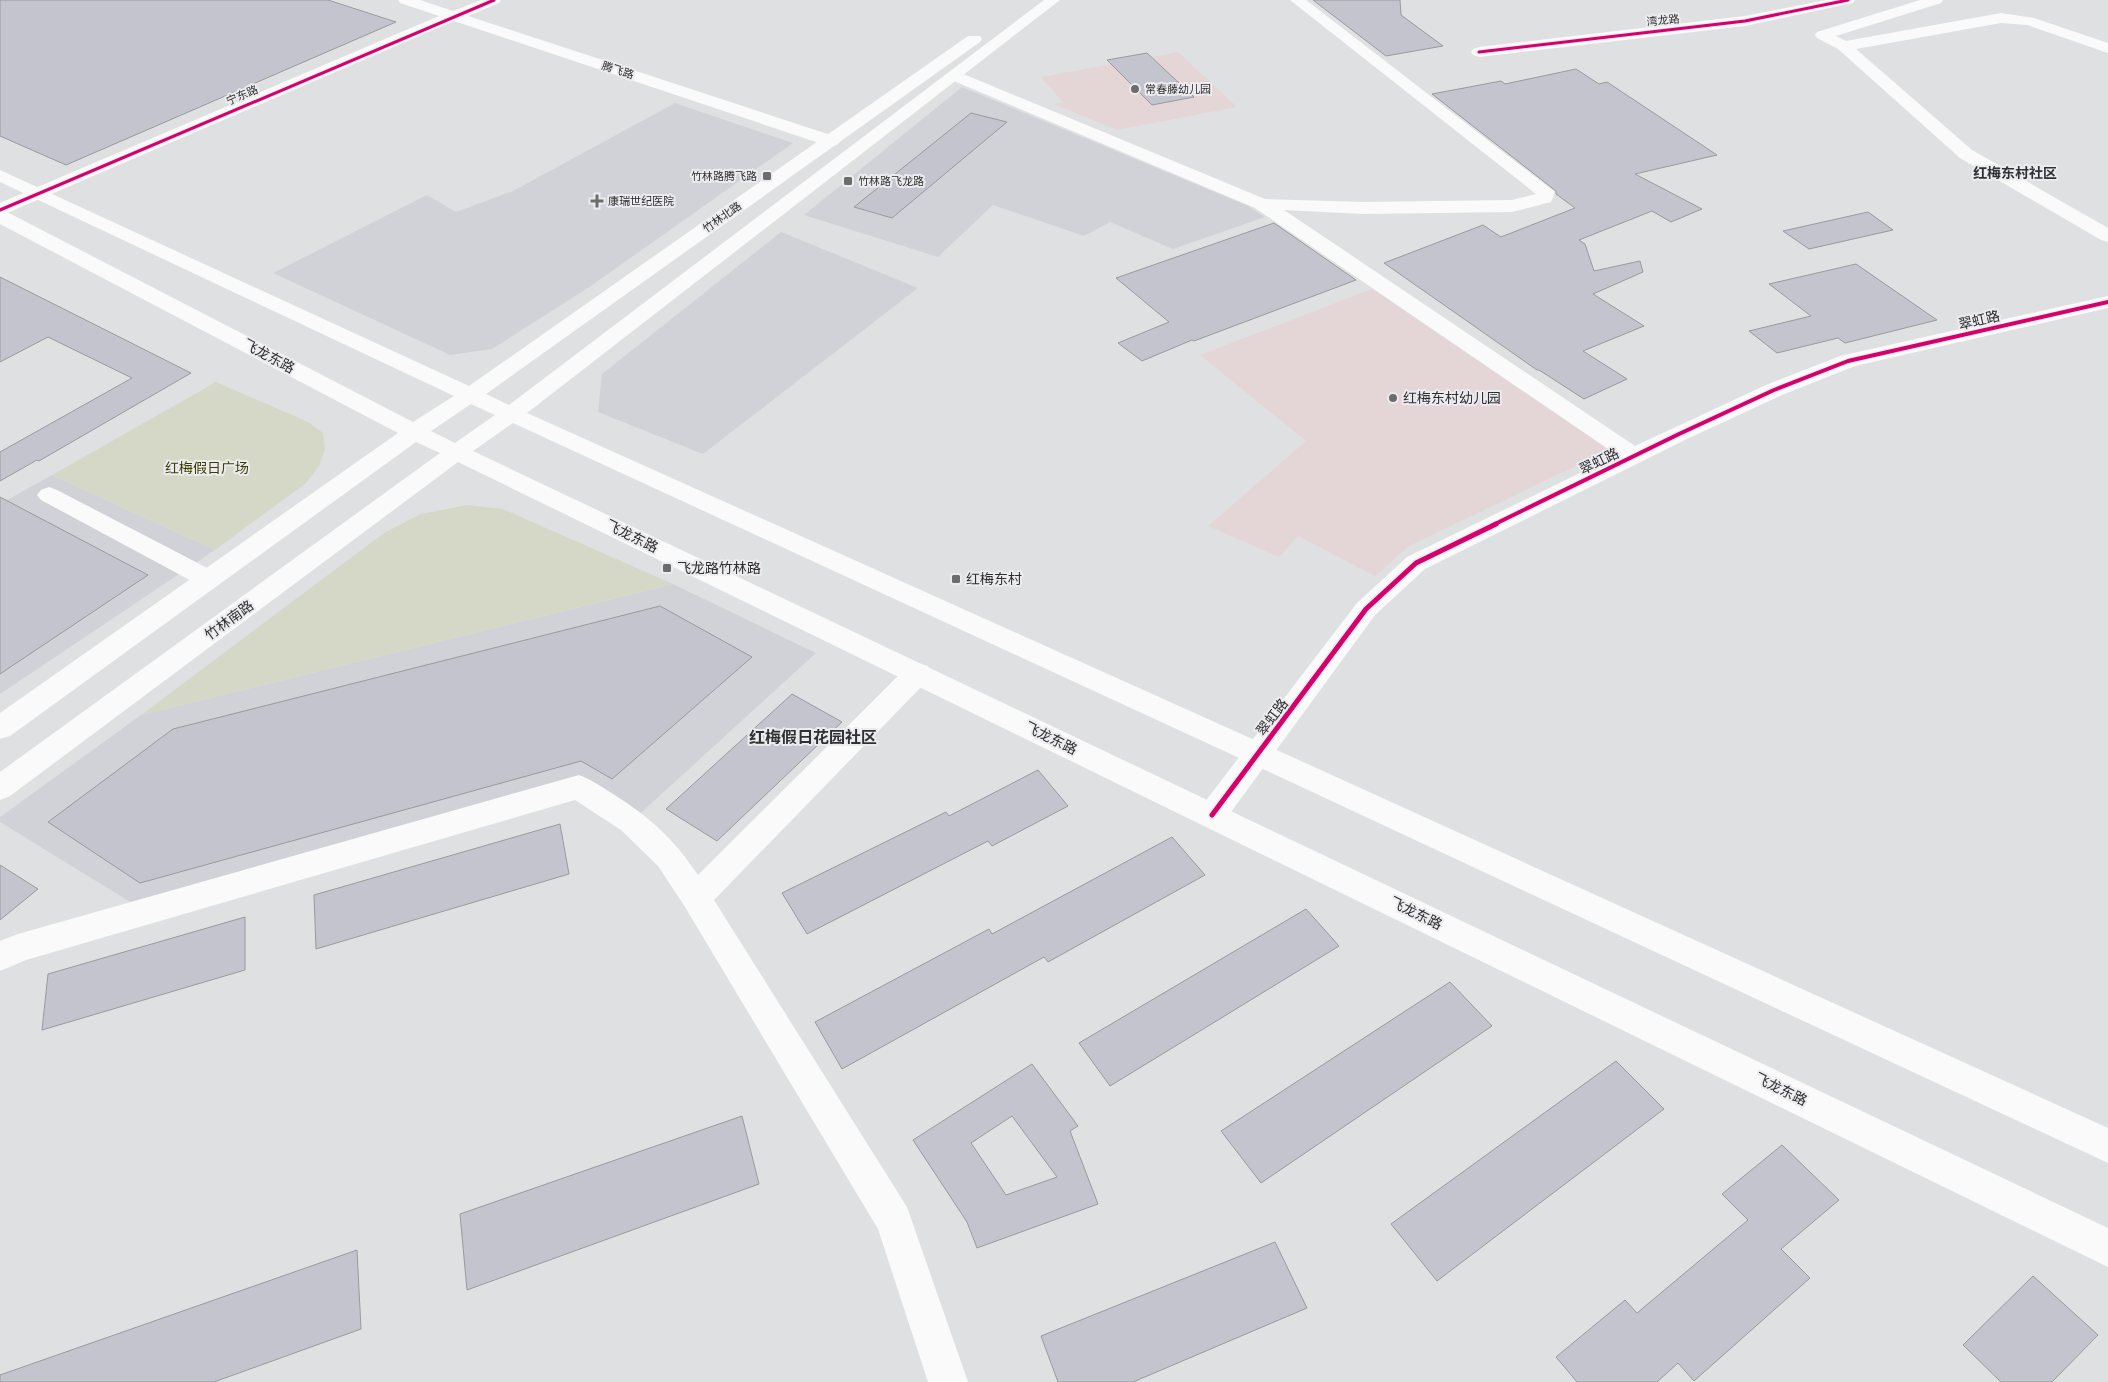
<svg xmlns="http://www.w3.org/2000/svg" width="2108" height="1382" viewBox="0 0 2108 1382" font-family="'DM Sans','Noto Sans SC',sans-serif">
<rect width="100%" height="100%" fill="#dfe0e1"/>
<g fill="#d1d2d8">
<path d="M962 87 1248 206 1265 217 1173 249 1110 222 1084 236 993 205 938 257 804 215Z"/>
<path d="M675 103 793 143 588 288 492 349 450 355 273 273 427 195 456 212 513 191Z"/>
<path d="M781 232 918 288 703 454 598 412 602 374Z"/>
<path d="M52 475 215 550 0 694V504Z"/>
<path d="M673 584 816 653 632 821 578 787 145 911 0 822V817L141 715Z"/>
</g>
<g fill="#e4d6d7">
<path d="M1178 52 1237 107 1117 130 1054 104 1063 102 1041 77Z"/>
<path d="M1372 289 1609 450 1409 546 1375 576 1298 536 1279 557 1208 526 1306 441 1200 355Z"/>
</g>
<g fill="#d5d8c7">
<path d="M216 382 308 422 323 433 325 449 319 466 306 483 215 550 52 475Z"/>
<path d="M467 505 503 509 673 584 141 715 384 533 421 514Z"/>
</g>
<g fill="#c4c4ce" stroke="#999a9b" fill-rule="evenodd">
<path d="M0 0H328L396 22 66 165 0 136Z"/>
<path d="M1313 0H1400L1401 15 1443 46 1386 56Z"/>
<path d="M1147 53 1194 97 1152 105 1107 60Z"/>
<path d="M1576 69 1599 84 1607 82 1717 155 1635 174 1702 209 1671 222 1652 211 1579 240 1585 244 1594 271 1640 261 1643 272 1593 294 1644 326 1583 351 1627 379 1584 399 1539 370H1537L1384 263 1483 225 1501 237 1575 208 1556 194V191L1432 94 1501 81 1505 84Z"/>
<path d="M971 113 1007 122 892 218 854 207Z"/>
<path d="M1868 212 1893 230 1809 249 1783 231Z"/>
<path d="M1274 223 1356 280 1194 341 1192 340 1142 361 1118 343 1169 322 1116 278Z"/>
<path d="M1856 264 1937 320 1845 343 1838 338 1777 353 1749 331 1811 316 1769 284Z"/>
<path d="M0 277 191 373 39 461 37 460 0 481V452L132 378 48 337 0 362Z"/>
<path d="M0 497 148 575 0 674Z"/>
<path d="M660 606 752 657 612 779 581 761 140 883 48 822 173 729Z"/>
<path d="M792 694 842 722 717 841 666 809Z"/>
<path d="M1038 770 1068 806 992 846 988 841 807 934 782 893 946 812 949 816Z"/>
<path d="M560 824 569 874 316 949 314 895Z"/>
<path d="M1172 837 1205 875 1048 962 1044 957 842 1069 815 1022 989 929 992 934Z"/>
<path d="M0 865 38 889 0 920Z"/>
<path d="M1306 909 1339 946 1110 1086 1079 1043Z"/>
<path d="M245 917V970L42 1030 48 974Z"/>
<path d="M1450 982 1492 1026 1261 1183 1221 1131Z"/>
<path d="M1616 1061 1664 1109 1437 1281 1391 1224Z"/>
<path d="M1032 1064 1078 1126 1070 1131 1098 1204 977 1248 967 1222 913 1140ZM1012 1116 1057 1177 1006 1195 971 1143Z"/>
<path d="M742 1116 759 1184 467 1290 460 1214Z"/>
<path d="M1782 1145 1839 1200 1781 1249 1810 1278 1694 1381 1678 1363 1657 1382H1577L1556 1357 1625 1300 1637 1313 1748 1220 1722 1194Z"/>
<path d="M1275 1242 1307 1308 1133 1382H1058L1041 1336Z"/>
<path d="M357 1250 361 1329 214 1382H0V1375Z"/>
<path d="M2033 1276 2098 1335 2052 1382H2001L1963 1345Z"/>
</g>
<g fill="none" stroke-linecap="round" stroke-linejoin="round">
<g fill="#fafafa" fill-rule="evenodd">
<path d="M398 0H420L453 11 481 0H501L499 3 468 16 837 137 840 141 837 145 831 146 825 145 454 21 0 216V203L439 16 400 3Z"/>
<path d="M1290 0H1306L1555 192 1551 202 1512 212 1363 214 1284 210 1635 446 1766 385 1840 356 2108 296V308L1855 366 1782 395 1687 439 1425 569 1375 615 1223 823 1212 827 1201 823 1197 815 1201 807 1357 603 1407 557 1617 455 1255 208 949 79 947 76 949 73H961L1265 199 1363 202 1512 200 1536 194Z"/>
<path d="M1826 0H1855L1853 3 1848 4 1745 26 1479 57 1473 55 1471 52 1473 49 1479 47 1745 16Z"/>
<path d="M1920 0H1943L1941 3 1836 36 1846 41 2001 13 2034 18 2108 43V53L2027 25 2001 23 1856 49 1972 150 2108 228V242L2101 240 1960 158 1838 49 1817 38 1815 35 1817 32Z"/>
<path d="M49 487 57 490 217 573 221 579 217 585 208 588 199 585 41 500 37 495 41 490Z"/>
<path d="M918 663 928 666 932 673 928 680 714 900 907 1207 968 1382H928L878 1229 685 907 658 866 621 830 575 800 26 960 0 971V941L18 934 579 775C592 780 602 787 613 794 651 818 673 838 698 875L908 666Z"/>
</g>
<path fill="#fafafa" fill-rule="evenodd" d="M1044 0H1060L527 413 1268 746 2108 1128V1163L1248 762 513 423 473 451 2108 1228V1267L458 462 10 796 0 800V772L440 453 416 442 10 736 0 739V713L398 433 0 224V210L7 212 413 422 454 396 0 182V170L469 386 968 36H980L982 39 980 42 486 394 509 405ZM471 404 495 415 455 443 431 431Z"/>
<defs>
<g id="cycleway-far2">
<path d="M1479 52 1745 21 1848 0"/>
<path d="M0 210 494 0"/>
</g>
<path id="cycleway-far1" d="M1493 525 1679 434 1774 390 1848 361 2108 302"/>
<path id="cycleway" d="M1212 815 1366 609 1416 563 1496 524"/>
</defs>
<use href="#cycleway-far2" stroke="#ececf0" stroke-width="5"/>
<use href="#cycleway-far1" stroke="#ececf0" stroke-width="6"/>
<use href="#cycleway" stroke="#ececf0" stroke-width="8"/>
<use href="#cycleway-far2" stroke="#d6006c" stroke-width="3"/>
<use href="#cycleway-far1" stroke="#d6006c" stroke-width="4"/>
<use href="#cycleway" stroke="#d6006c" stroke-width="5"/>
</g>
<g fill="#6c6c6d" stroke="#ececf0" stroke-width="2">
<circle cx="1135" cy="89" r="5"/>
<rect x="762" y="171" width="10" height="10" rx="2.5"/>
<rect x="843" y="176" width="10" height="10" rx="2.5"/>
<path d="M594.5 193.5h5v5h5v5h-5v5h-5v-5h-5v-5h5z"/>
<circle cx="1393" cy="398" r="5"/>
<rect x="662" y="563" width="10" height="10" rx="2.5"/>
<rect x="951" y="574" width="10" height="10" rx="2.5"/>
</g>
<g text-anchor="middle" stroke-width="4" stroke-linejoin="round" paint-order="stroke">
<g font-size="11" fill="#2e2e2f" stroke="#ececf0">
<text transform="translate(1663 20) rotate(-6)" y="4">湾龙路</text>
<text transform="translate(618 70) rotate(18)" y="4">腾飞路</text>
<text transform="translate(242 95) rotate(-23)" y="4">宁东路</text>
<text transform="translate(722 217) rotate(-35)" y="4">竹林北路</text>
</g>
<g font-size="11" fill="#2e2e2f" stroke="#ececf0" text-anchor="start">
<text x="1145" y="93">常春藤幼儿园</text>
<text x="757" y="180" text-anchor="end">竹林路腾飞路</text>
<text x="858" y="185">竹林路飞龙路</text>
<text x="608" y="205">康瑞世纪医院</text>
</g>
<g font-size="14" font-weight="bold" fill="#303134" stroke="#ececf0">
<text x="2015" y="178">红梅东村社区</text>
</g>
<g font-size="14" fill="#2e2e2f" stroke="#ececf0">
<text transform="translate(1979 320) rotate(-13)" y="5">翠虹路</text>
<text transform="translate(269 356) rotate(28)" y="5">飞龙东路</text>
<text transform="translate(1599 461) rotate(-26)" y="5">翠虹路</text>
<text transform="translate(632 536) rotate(26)" y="5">飞龙东路</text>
<text transform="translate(229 620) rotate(-36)" y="5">竹林南路</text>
<text transform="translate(1272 717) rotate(-53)" y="5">翠虹路</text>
<text transform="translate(1051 738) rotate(26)" y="5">飞龙东路</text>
<text transform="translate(1416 913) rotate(26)" y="5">飞龙东路</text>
<text transform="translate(1781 1089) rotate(26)" y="5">飞龙东路</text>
</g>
<g font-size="14" fill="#2e2e2f" stroke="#ececf0" text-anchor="start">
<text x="1403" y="403">红梅东村幼儿园</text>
<text x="677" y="573">飞龙路竹林路</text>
<text x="966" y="584">红梅东村</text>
</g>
<g font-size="14" fill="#3c3e00" stroke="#ececf0">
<text x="207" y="473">红梅假日广场</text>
</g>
<g font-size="16" font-weight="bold" fill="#303134" stroke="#ececf0">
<text x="813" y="743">红梅假日花园社区</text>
</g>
</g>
</svg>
